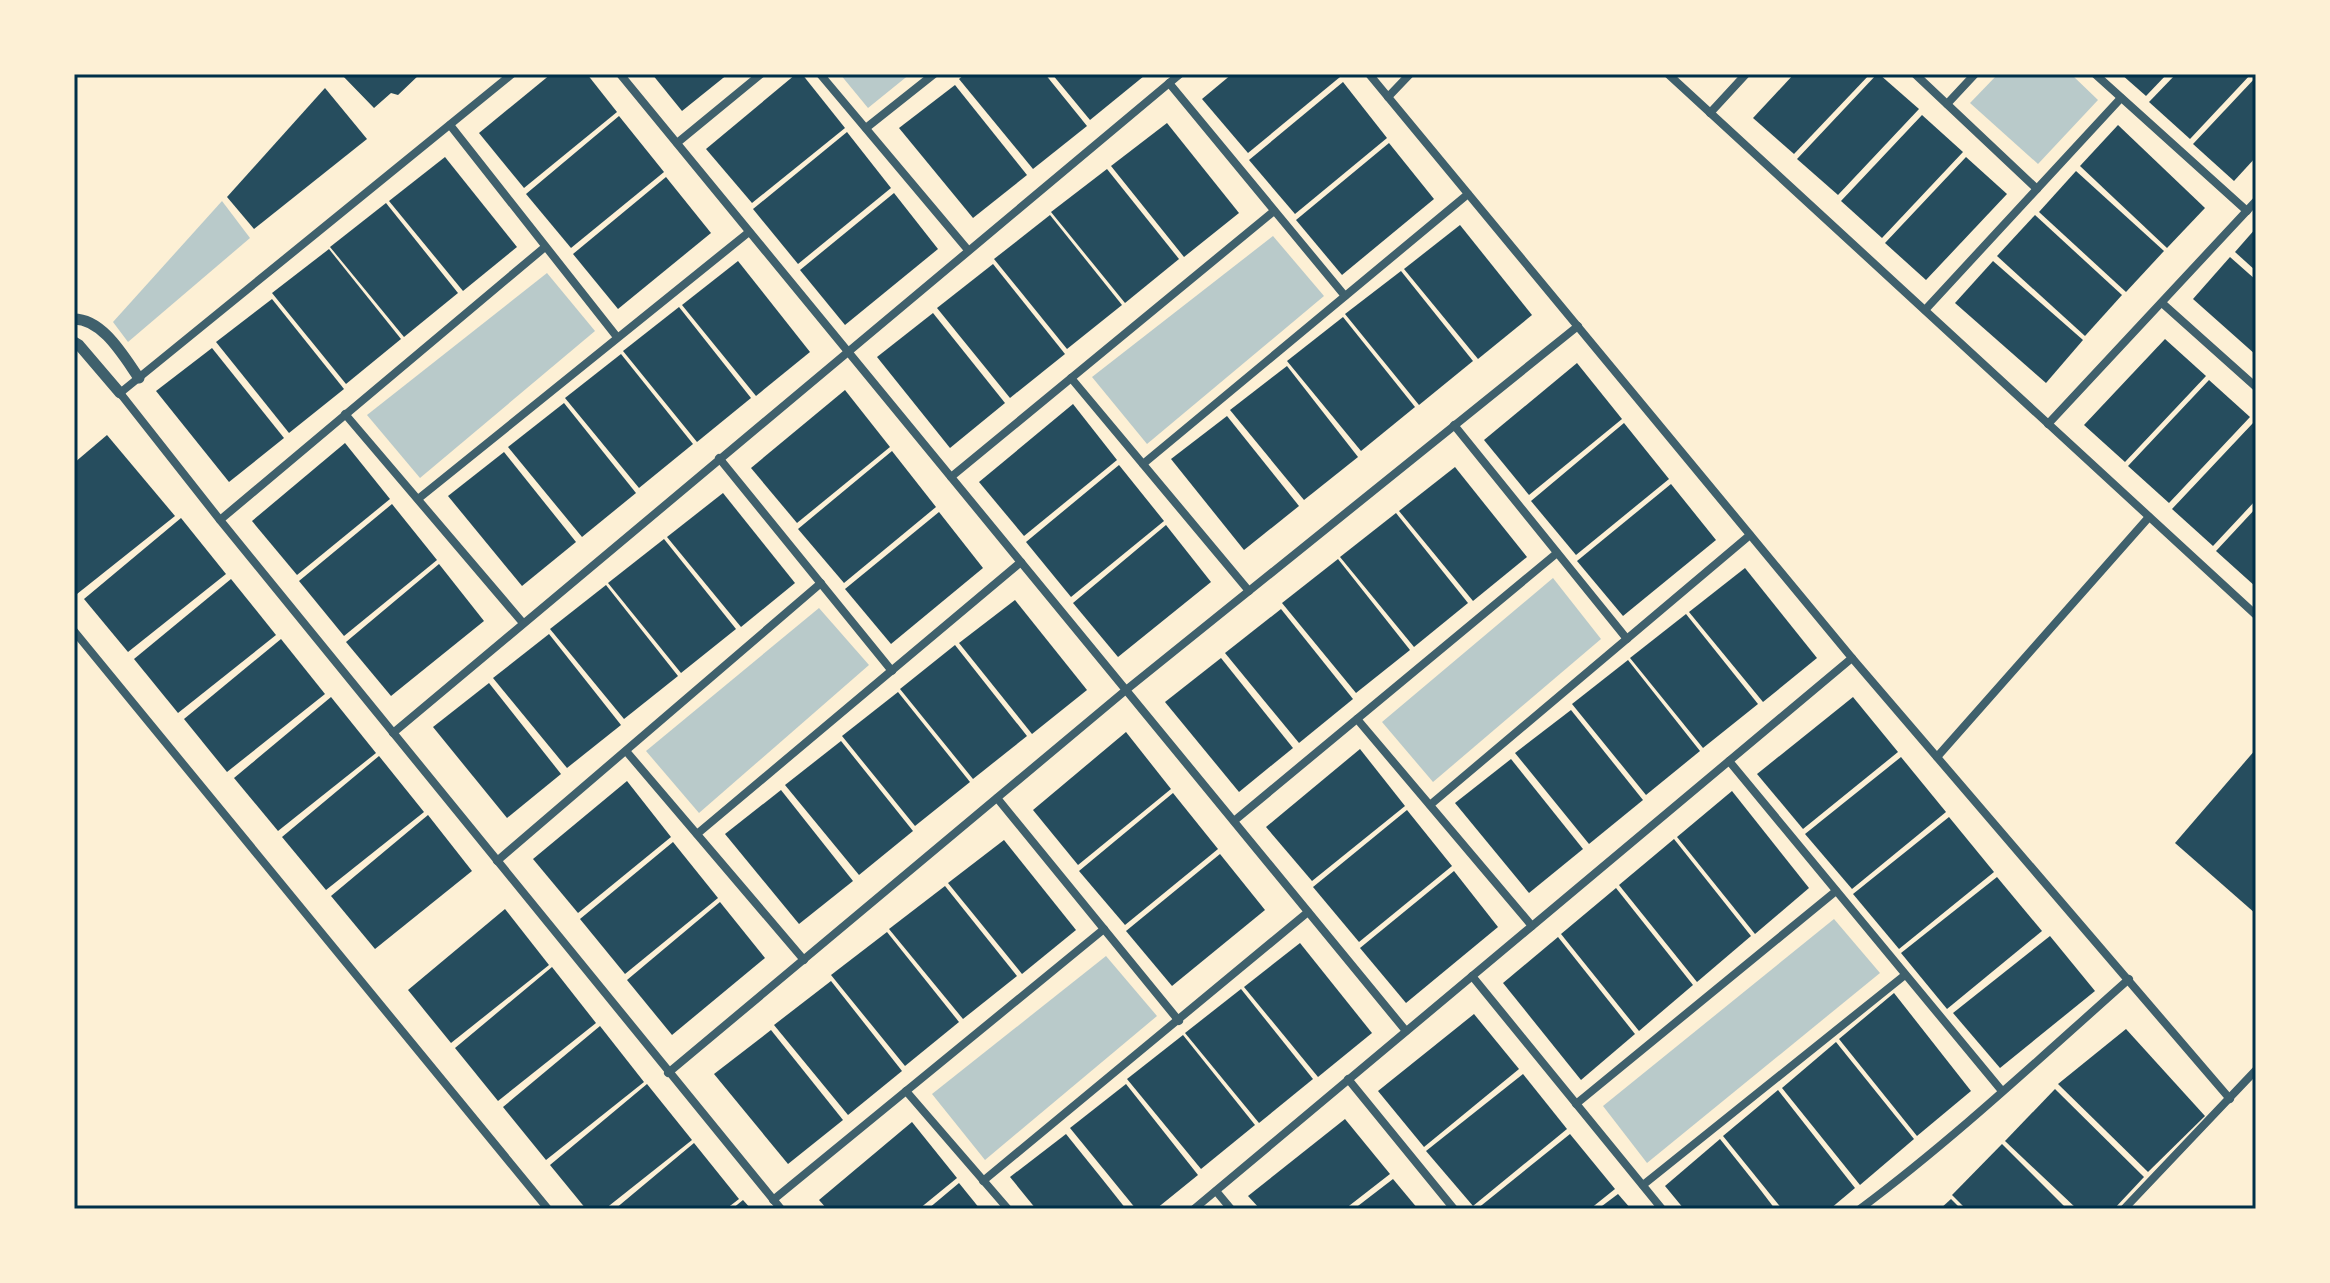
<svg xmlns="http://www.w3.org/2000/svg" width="2330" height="1283" viewBox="0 0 2330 1283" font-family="'IBM Plex Serif',serif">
<rect width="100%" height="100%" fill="#fdf0d5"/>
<g fill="#b9caca">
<path d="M840 74H910L868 108Z"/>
<path d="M1998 74H2071L2098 100 2038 164 1970 103Z"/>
<path d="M222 201 250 238 128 342 113 322Z"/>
<path d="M1273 236 1324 296 1147 444 1092 377Z"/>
<path d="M547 273 595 331 420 478 367 415Z"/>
<path d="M1553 578 1601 639 1433 782 1382 722Z"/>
<path d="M819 608 869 665 699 813 646 751Z"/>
<path d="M1834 919 1880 973 1647 1163 1603 1106Z"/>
<path d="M1106 956 1157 1016 985 1160 932 1094Z"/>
</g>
<g fill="#264d5e">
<path d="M341 74H420L398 95 391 93 374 108Z"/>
<path d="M551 74H587L617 112 524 188 479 133Z"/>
<path d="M652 74H728L682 111Z"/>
<path d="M796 74H802L845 128 752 203 706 149Z"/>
<path d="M965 74H1045L1087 126 1033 169 959 79Z"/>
<path d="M1052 74H1142L1144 76 1090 120Z"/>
<path d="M1232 74H1338L1340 77 1248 153 1202 99Z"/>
<path d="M1870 74 1794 154 1753 118 1794 74Z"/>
<path d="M1877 74H1879L1919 109 1838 195 1797 159Z"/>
<path d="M2121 74H2167L2146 96Z"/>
<path d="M2176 74H2251L2190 139 2149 102Z"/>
<path d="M2256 77V157L2234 181 2193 144Z"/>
<path d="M1343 82 1387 138 1295 214 1249 160Z"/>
<path d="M955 85 1027 175 973 218 899 128Z"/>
<path d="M325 88 367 139 254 229 227 197Z"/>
<path d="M1922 115 1963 152 1882 238 1841 201Z"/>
<path d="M619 116 664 172 571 248 526 194Z"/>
<path d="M1167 123 1239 213 1184 257 1111 166Z"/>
<path d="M2118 125 2205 208 2167 248 2080 166Z"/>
<path d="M847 132 891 188 798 264 753 209Z"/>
<path d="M1389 143 1434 199 1342 275 1296 220Z"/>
<path d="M445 157 517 247 463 291 389 201Z"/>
<path d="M1966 157 2007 194 1926 280 1885 243Z"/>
<path d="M1107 169 1179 259 1125 303 1051 212Z"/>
<path d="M2076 171 2164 251 2126 292 2039 212Z"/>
<path d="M666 177 711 233 618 309 573 254Z"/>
<path d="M894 193 938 249 845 325 800 270Z"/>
<path d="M386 203 458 293 404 337 330 247Z"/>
<path d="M1050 215 1122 305 1067 349 994 259Z"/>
<path d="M2035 215 2122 295 2085 336 1997 256Z"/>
<path d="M1460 225 1532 315 1478 359 1404 269Z"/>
<path d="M2256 228V271L2235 252Z"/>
<path d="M329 249 401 339 346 384 272 293Z"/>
<path d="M2230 257 2256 280V355L2193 299Z"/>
<path d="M738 261 810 352 756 396 682 305Z"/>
<path d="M1993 261 2083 340 2046 383 1955 303Z"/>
<path d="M993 264 1065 354 1010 398 937 308Z"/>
<path d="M1401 271 1473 361 1419 405 1345 314Z"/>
<path d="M272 299 344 389 289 433 216 342Z"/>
<path d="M679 307 751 398 697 442 623 351Z"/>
<path d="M933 313 1005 403 950 448 877 357Z"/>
<path d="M1343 317 1415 407 1361 451 1287 361Z"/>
<path d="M2165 339 2206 376 2125 462 2084 425Z"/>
<path d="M212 348 284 438 229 482 156 391Z"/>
<path d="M621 354 693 444 639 488 565 398Z"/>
<path d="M1577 363 1622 419 1529 495 1484 440Z"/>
<path d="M1287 366 1358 457 1304 500 1230 410Z"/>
<path d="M2209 380 2250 417 2169 503 2128 466Z"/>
<path d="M845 390 890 447 797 523 751 468Z"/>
<path d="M564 403 636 493 582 537 508 447Z"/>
<path d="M1073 404 1117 460 1024 536 979 482Z"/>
<path d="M1227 416 1299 506 1244 550 1171 459Z"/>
<path d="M1624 423 1669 479 1576 555 1531 501Z"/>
<path d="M2253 423 2256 426V500L2213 546 2172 509Z"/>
<path d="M107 435 175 516 77 594 74 589V463Z"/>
<path d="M345 443 390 499 297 575 252 521Z"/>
<path d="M892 451 936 507 844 583 798 529Z"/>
<path d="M504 452 576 542 522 586 448 496Z"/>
<path d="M1119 465 1164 521 1071 597 1026 542Z"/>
<path d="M1455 467 1527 557 1473 601 1399 511Z"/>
<path d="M1671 484 1716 540 1623 616 1577 561Z"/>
<path d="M723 493 795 583 741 627 667 537Z"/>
<path d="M392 504 437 560 344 636 299 581Z"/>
<path d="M2256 508V587L2216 551Z"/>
<path d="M939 512 983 568 891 644 845 589Z"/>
<path d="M1396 513 1468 603 1414 647 1340 557Z"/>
<path d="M181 518 226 574 128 652 84 599Z"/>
<path d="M1166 525 1211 582 1118 657 1073 603Z"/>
<path d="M664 539 736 629 681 673 608 583Z"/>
<path d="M1338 559 1410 650 1356 693 1282 603Z"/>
<path d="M439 564 484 621 391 696 346 642Z"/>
<path d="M1745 568 1817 658 1763 702 1689 612Z"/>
<path d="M231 579 276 635 178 713 134 659Z"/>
<path d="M606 585 678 676 624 719 550 629Z"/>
<path d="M1015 600 1087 690 1032 734 959 643Z"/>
<path d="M1281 609 1353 699 1299 743 1225 653Z"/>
<path d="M1686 614 1758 704 1703 748 1630 658Z"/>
<path d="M549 634 621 725 567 768 493 678Z"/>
<path d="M281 639 325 694 227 772 184 719Z"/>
<path d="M955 645 1027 736 973 779 900 689Z"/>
<path d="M1221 658 1293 748 1239 792 1165 702Z"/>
<path d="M1628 660 1700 751 1646 795 1572 704Z"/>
<path d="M489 683 561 774 507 818 433 727Z"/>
<path d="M898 692 970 782 915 826 842 736Z"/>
<path d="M331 697 376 753 278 831 234 778Z"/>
<path d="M1853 697 1898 752 1803 829 1757 774Z"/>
<path d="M1571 710 1643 800 1589 844 1515 753Z"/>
<path d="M1126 732 1171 789 1078 865 1033 810Z"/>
<path d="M841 741 913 831 859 875 785 785Z"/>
<path d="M1360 749 1405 806 1312 881 1266 827Z"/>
<path d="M2256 749V914L2175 843Z"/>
<path d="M379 756 424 812 326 890 282 837Z"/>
<path d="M1901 757 1946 812 1852 889 1805 834Z"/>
<path d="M1511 759 1583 849 1529 893 1455 803Z"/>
<path d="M627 781 671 837 578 913 533 859Z"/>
<path d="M781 790 853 881 799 924 725 834Z"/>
<path d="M1732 791 1809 888 1755 934 1677 837Z"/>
<path d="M1173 793 1218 849 1125 925 1079 871Z"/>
<path d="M1407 810 1452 866 1359 942 1313 887Z"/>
<path d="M428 815 472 871 375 949 331 896Z"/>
<path d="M1949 817 1994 872 1899 949 1853 894Z"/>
<path d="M1674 839 1751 936 1697 982 1619 885Z"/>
<path d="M1004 840 1076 930 1022 974 948 883Z"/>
<path d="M673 842 718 898 625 974 580 919Z"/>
<path d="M1220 854 1265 910 1172 986 1126 931Z"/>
<path d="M1454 871 1498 927 1406 1003 1360 948Z"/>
<path d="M1997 877 2042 931 1947 1009 1901 953Z"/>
<path d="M945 886 1017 976 963 1019 889 929Z"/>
<path d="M1616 888 1693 985 1639 1031 1561 934Z"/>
<path d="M720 902 765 958 672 1035 627 980Z"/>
<path d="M505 909 549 965 451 1043 408 990Z"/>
<path d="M887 932 959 1022 905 1066 831 975Z"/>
<path d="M2050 936 2095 991 2000 1068 1953 1013Z"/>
<path d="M1558 937 1635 1034 1581 1080 1503 983Z"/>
<path d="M1300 943 1372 1033 1318 1077 1244 987Z"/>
<path d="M552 967 596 1023 498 1101 455 1048Z"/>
<path d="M831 981 902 1071 848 1115 774 1025Z"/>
<path d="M1241 989 1313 1079 1259 1123 1185 1033Z"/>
<path d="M1894 993 1971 1091 1917 1136 1839 1039Z"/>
<path d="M1474 1014 1519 1069 1424 1147 1378 1091Z"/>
<path d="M600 1026 644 1082 546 1160 503 1107Z"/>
<path d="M2126 1029 2205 1116 2148 1172 2058 1084Z"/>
<path d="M771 1030 843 1120 788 1164 714 1074Z"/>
<path d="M1183 1035 1255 1125 1201 1169 1127 1079Z"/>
<path d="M1836 1042 1914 1139 1860 1185 1782 1088Z"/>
<path d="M1523 1074 1567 1129 1473 1206 1426 1151Z"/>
<path d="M647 1084 692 1140 605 1209H586L550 1165Z"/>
<path d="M1126 1084 1198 1175 1156 1209H1136L1070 1128Z"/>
<path d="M2055 1089 2144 1177 2114 1209H2077L2005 1141Z"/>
<path d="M1778 1090 1855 1188 1830 1209H1782L1723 1136Z"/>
<path d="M1345 1119 1390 1174 1345 1209H1260L1248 1196Z"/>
<path d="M912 1122 957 1178 919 1209H827L819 1200Z"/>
<path d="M1066 1134 1103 1180 1126 1209H1036L1010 1177Z"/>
<path d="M1570 1134 1615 1189 1590 1209H1477Z"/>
<path d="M1720 1139 1759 1188 1775 1209H1684L1665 1186Z"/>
<path d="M694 1143 739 1199 726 1209H615Z"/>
<path d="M2002 1144 2067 1209H1966L1952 1195Z"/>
<path d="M1393 1179 1418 1209H1354Z"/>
<path d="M959 1183 980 1209H928Z"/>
<path d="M1618 1194 1631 1209H1598Z"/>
<path d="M1951 1199 1961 1209H1940Z"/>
<path d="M743 1200 751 1209H732Z"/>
</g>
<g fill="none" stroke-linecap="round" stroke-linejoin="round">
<g stroke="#3f606c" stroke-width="8">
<path d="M512 74 120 393 220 520 781 1209"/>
<path d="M620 74 1406 1031"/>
<path d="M820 74 968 250"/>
<path d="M1369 74 1852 658 2230 1099"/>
<path d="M1668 74 2256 615"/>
<path d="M1915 74 2037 189"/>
<path d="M2095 74 2247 211"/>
<path d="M1169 83 1345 296"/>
<path d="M1388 97 1410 74"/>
<path d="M1947 104 1975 74"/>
<path d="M1710 113 1746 74"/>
<path d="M450 125 617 337"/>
<path d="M866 128 934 74"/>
<path d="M677 143 761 74"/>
<path d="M2162 303 2256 387"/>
<path d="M1925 310 2121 98"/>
<path d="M1071 378 1249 591"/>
<path d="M345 414 523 623"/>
<path d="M2048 424 2256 201"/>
<path d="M1454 425 1627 639"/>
<path d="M719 458 892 671"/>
<path d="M1143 464 1468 194"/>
<path d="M951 477 1274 211"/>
<path d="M418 499 749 232"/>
<path d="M220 520 545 247"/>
<path d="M74 631 548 1209"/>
<path d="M1357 719 1532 926"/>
<path d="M393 733 1180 74"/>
<path d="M626 751 804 960"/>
<path d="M1937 757 2149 517"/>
<path d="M1729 761 2002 1091"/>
<path d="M997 798 1179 1021"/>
<path d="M1430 805 1750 535"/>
<path d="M1234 821 1557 553"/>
<path d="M697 834 1021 562"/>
<path d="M497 861 821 583"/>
<path d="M1472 976 1662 1209"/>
<path d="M668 1073 1126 690 1578 326"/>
<path d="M1348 1079 1454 1209"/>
<path d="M906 1091 1008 1209"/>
<path d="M1576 1104 1836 891"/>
<path d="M983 1181 1308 912"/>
<path d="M1643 1185 1905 975"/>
<path d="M1216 1191 1231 1209"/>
<path d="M773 1200 1104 929"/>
<path d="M1194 1209 1852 658"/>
<path d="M1860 1209C1954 1139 2041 1057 2129 979"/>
<path d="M2124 1209 2256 1070"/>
</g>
<g stroke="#3f606c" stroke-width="11">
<path d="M74 319C103 319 124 357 139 378"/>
<path d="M74 342 79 345 120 393"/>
</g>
</g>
<rect width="2330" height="1283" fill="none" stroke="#fdf0d5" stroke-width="152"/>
<rect x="76" y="76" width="2178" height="1131" fill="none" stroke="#003049" stroke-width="3"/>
</svg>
